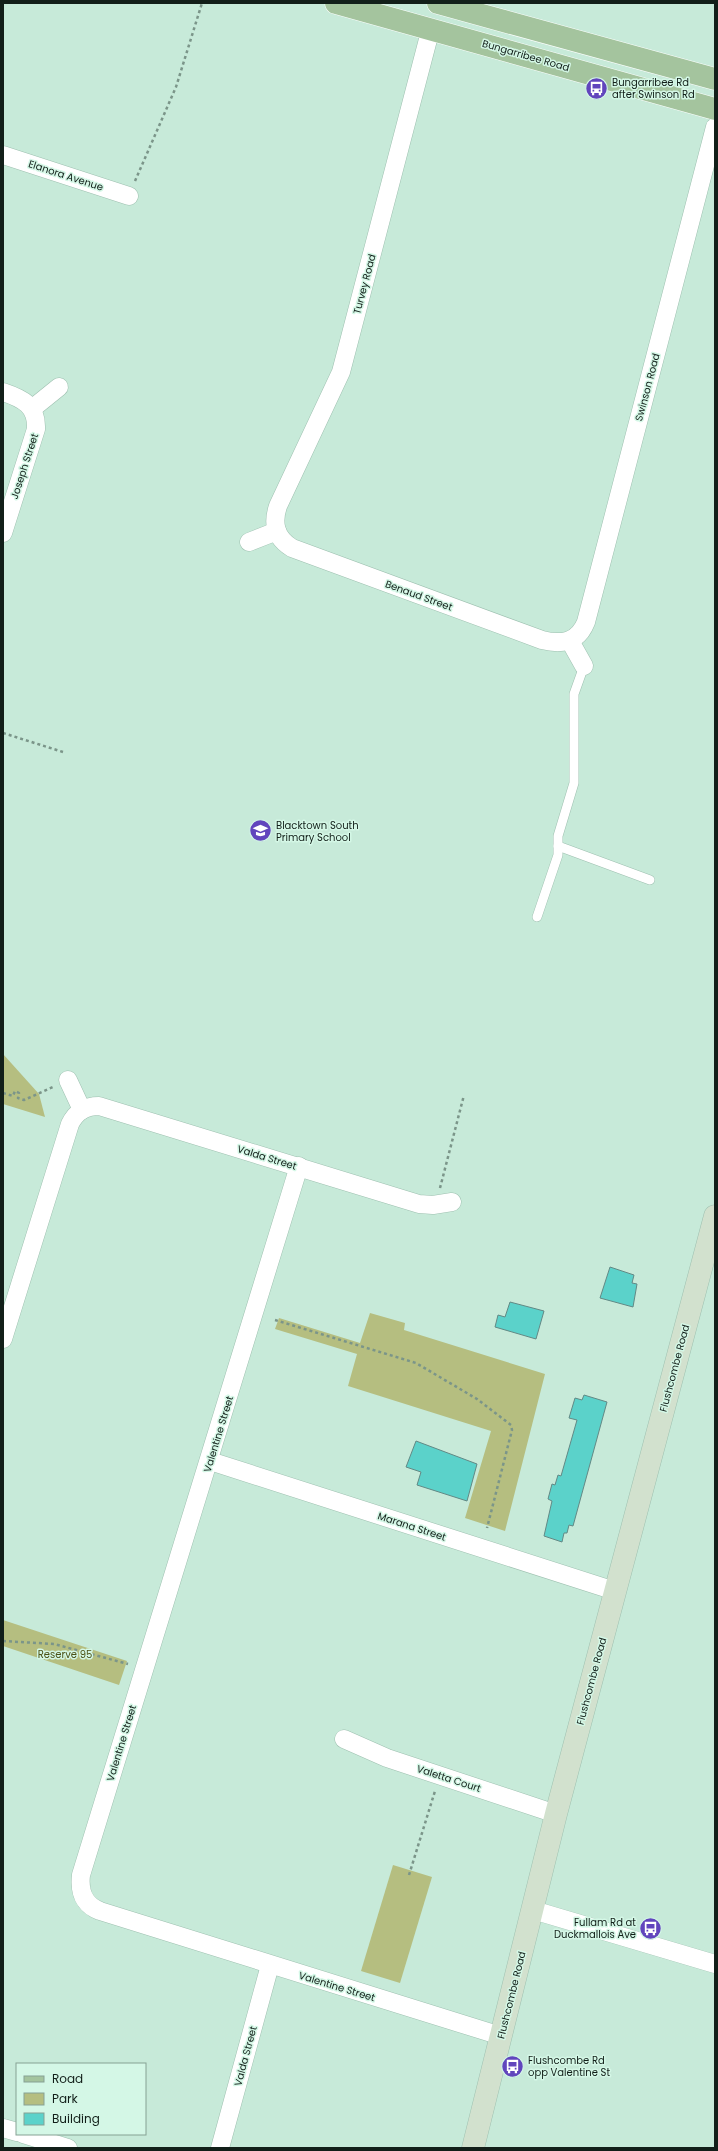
<svg xmlns="http://www.w3.org/2000/svg" width="718" height="2151" viewBox="0 0 718 2151" font-family="Poppins,sans-serif">
<rect width="100%" height="100%" fill="#c7ead9"/>
<g fill="#b5be80">
<path d="M3 1054 39 1094 45 1117 3 1104Z"/>
<path d="M370 1313 405 1323 404 1330 545 1374 505 1531 465 1518 491 1431 348 1386 357 1354 275 1329 279 1318 360 1343Z"/>
<path d="M3 1620 127 1661 119 1685 3 1646Z"/>
<path d="M393 1865 432 1877 400 1983 361 1971Z"/>
</g>
<g fill="#5bd2ca" stroke="#628985">
<path d="M610 1267 634 1275 632 1283 637 1284 633 1307 600 1298Z"/>
<path d="M510 1302 544 1311 536 1339 495 1327 498 1315 505 1317Z"/>
<path d="M584 1395 607 1402 573 1526 569 1525 567 1533H564L562 1542 544 1536 552 1501 548 1499 552 1484 555 1485 558 1475 561 1476 577 1420 569 1418 575 1398 582 1400Z"/>
<path d="M416 1441 477 1464 467 1501 417 1485 421 1472 406 1467Z"/>
</g>
<g fill="none" stroke-linecap="round" stroke-linejoin="round">
<defs>
<g id="lane">
<path d="M558 846 650 880"/>
<path d="M537 917 558 855V836L574 783V694L584 666"/>
</g>
<g id="street">
<path d="M431 28 341 372 278 506C272 524 276 538 292 548L542 640C562 645 578 642 586 622L715 127"/>
<path d="M3 155 129 196"/>
<path d="M3 392C24 399 37 406 36 429L3 533"/>
<path d="M33 408 59 387"/>
<path d="M249 542 277 531"/>
<path d="M570 641 584 666"/>
<path d="M68 1080 82 1110"/>
<path d="M299 1166 81 1875C79 1892 84 1905 100 1911L501 2036"/>
<path d="M3 1339 70 1124C76 1112 85 1106 99 1106L419 1204 433 1205 452 1202"/>
<path d="M210 1461 615 1591"/>
<path d="M344 1739 387 1758 556 1814"/>
<path d="M533 1910 715 1964"/>
<path d="M3 2128 17 2132"/>
<path d="M23 2134 68 2148"/>
<path d="M220 2148 270 1965"/>
</g>
<path id="secondary" d="M473 2148 556 1814 715 1216"/>
<g id="primary">
<path d="M336 3 715 109"/>
<path d="M438 3 715 79"/>
</g>
</defs>
<use href="#lane" stroke="#9ec0b0" stroke-width="10"/>
<use href="#street" stroke="#9ec0b0" stroke-width="19"/>
<use href="#secondary" stroke="#9ec0b0" stroke-width="23"/>
<use href="#primary" stroke="#fff" stroke-width="23"/>
<g stroke="#7b9589" stroke-width="2.5" stroke-dasharray="3 3" stroke-linecap="butt">
<path d="M135 181 176 87 202 3"/>
<path d="M3 733 63 752"/>
<path d="M3 1093 13 1096 15 1091 19 1093 18 1098 24 1100 53 1087"/>
<path d="M440 1188 464 1095"/>
<path d="M275 1320 416 1363 477 1399 511 1425 512 1430 487 1528"/>
<path d="M3 1641 54 1644 128 1664"/>
<path d="M409 1875 435 1791"/>
</g>
<use href="#lane" stroke="#fff" stroke-width="9"/>
<use href="#street" stroke="#fff" stroke-width="18"/>
<use href="#secondary" stroke="#d2e1ce" stroke-width="22"/>
<use href="#primary" stroke="#a4c49e" stroke-width="22"/>
</g>
<defs>
<symbol id="bus-disc" viewBox="-11 -11 22 22"><circle r="9.5" fill="#6145bd" stroke="#d4f7e6"/><path d="M-5-6H5V4H4V6H2V4H-2V6H-4V4H-5ZM-3.5-4V0h7V-4ZM-3.5 1.2v1.5H-2V1.2ZM2 1.2v1.5H3.5V1.2Z" fill="#fff"/></symbol>
<symbol id="school-disc" viewBox="-11 -11 22 22"><circle r="9.5" fill="#6145bd" stroke="#d4f7e6"/><path d="M0-5L7-2L0 1L-7-2ZM-4 1L0 2.5L4 1V4Q0 6-4 4Z" fill="#fff"/></symbol>
</defs>
<g fill-rule="evenodd">
<use href="#bus-disc" x="584" y="76" width="25" height="25"/>
<use href="#school-disc" x="248" y="818" width="25" height="25"/>
<use href="#bus-disc" x="638" y="1916" width="25" height="25"/>
<use href="#bus-disc" x="500" y="2054" width="25" height="25"/>
</g>
<g text-anchor="middle" stroke-width="3" stroke-linejoin="round" paint-order="stroke">
<g font-size="10" fill="#121f19" stroke="#d4f7e6">
<text transform="translate(526 55) rotate(16)" y="4">Bungarribee Road</text>
<text transform="translate(66 175) rotate(18)" y="4">Elanora Avenue</text>
<text transform="translate(364 284) rotate(-75)" y="4">Turvey Road</text>
<text transform="translate(647 387) rotate(-75)" y="4">Swinson Road</text>
<text transform="translate(24 466) rotate(-72)" y="4">Joseph Street</text>
<text transform="translate(419 595) rotate(20)" y="4">Benaud Street</text>
<text transform="translate(267 1157) rotate(17)" y="4">Valda Street</text>
<text transform="translate(674 1368) rotate(-75)" y="4">Flushcombe Road</text>
<text transform="translate(218 1434) rotate(-73)" y="4">Valentine Street</text>
<text transform="translate(412 1526) rotate(18)" y="4">Marana Street</text>
<text transform="translate(591 1681) rotate(-75)" y="4">Flushcombe Road</text>
<text transform="translate(121 1743) rotate(-73)" y="4">Valentine Street</text>
<text transform="translate(449 1778) rotate(18)" y="4">Valetta Court</text>
<text transform="translate(337 1986) rotate(17)" y="4">Valentine Street</text>
<text transform="translate(511 1995) rotate(-76)" y="4">Flushcombe Road</text>
<text transform="translate(245 2056) rotate(-75)" y="4">Valda Street</text>
</g>
<g font-size="10" fill="#121f19" stroke="#d4f7e6" text-anchor="start">
<text x="612" y="86">Bungarribee Rd<tspan x="612" dy="12">after Swinson Rd</tspan></text>
<text x="276" y="829">Blacktown South<tspan x="276" dy="12">Primary School</tspan></text>
<text x="636" y="1926" text-anchor="end">Fullam Rd at<tspan x="636" dy="12">Duckmallois Ave</tspan></text>
<text x="528" y="2064">Flushcombe Rd<tspan x="528" dy="12">opp Valentine St</tspan></text>
</g>
<g font-size="10" fill="#4b5115" stroke="#d4f7e6">
<text x="65" y="1658">Reserve 95</text>
</g>
</g>
<rect width="718" height="2151" fill="none" stroke="#121f19" stroke-width="8"/>
<rect x="16" y="2063" width="130" height="72" fill="#d4f7e6" stroke="#86a194"/>
<rect x="24" y="2076" width="20" height="6" fill="#a4c49e" stroke="#86a194"/>
<text x="52" y="2083" font-size="12" fill="#121f19">Road</text>
<rect x="24" y="2093" width="20" height="12" fill="#b5be80" stroke="#86a194"/>
<text x="52" y="2103" font-size="12" fill="#121f19">Park</text>
<rect x="24" y="2113" width="20" height="12" fill="#5bd2ca" stroke="#86a194"/>
<text x="52" y="2123" font-size="12" fill="#121f19">Building</text>
</svg>
